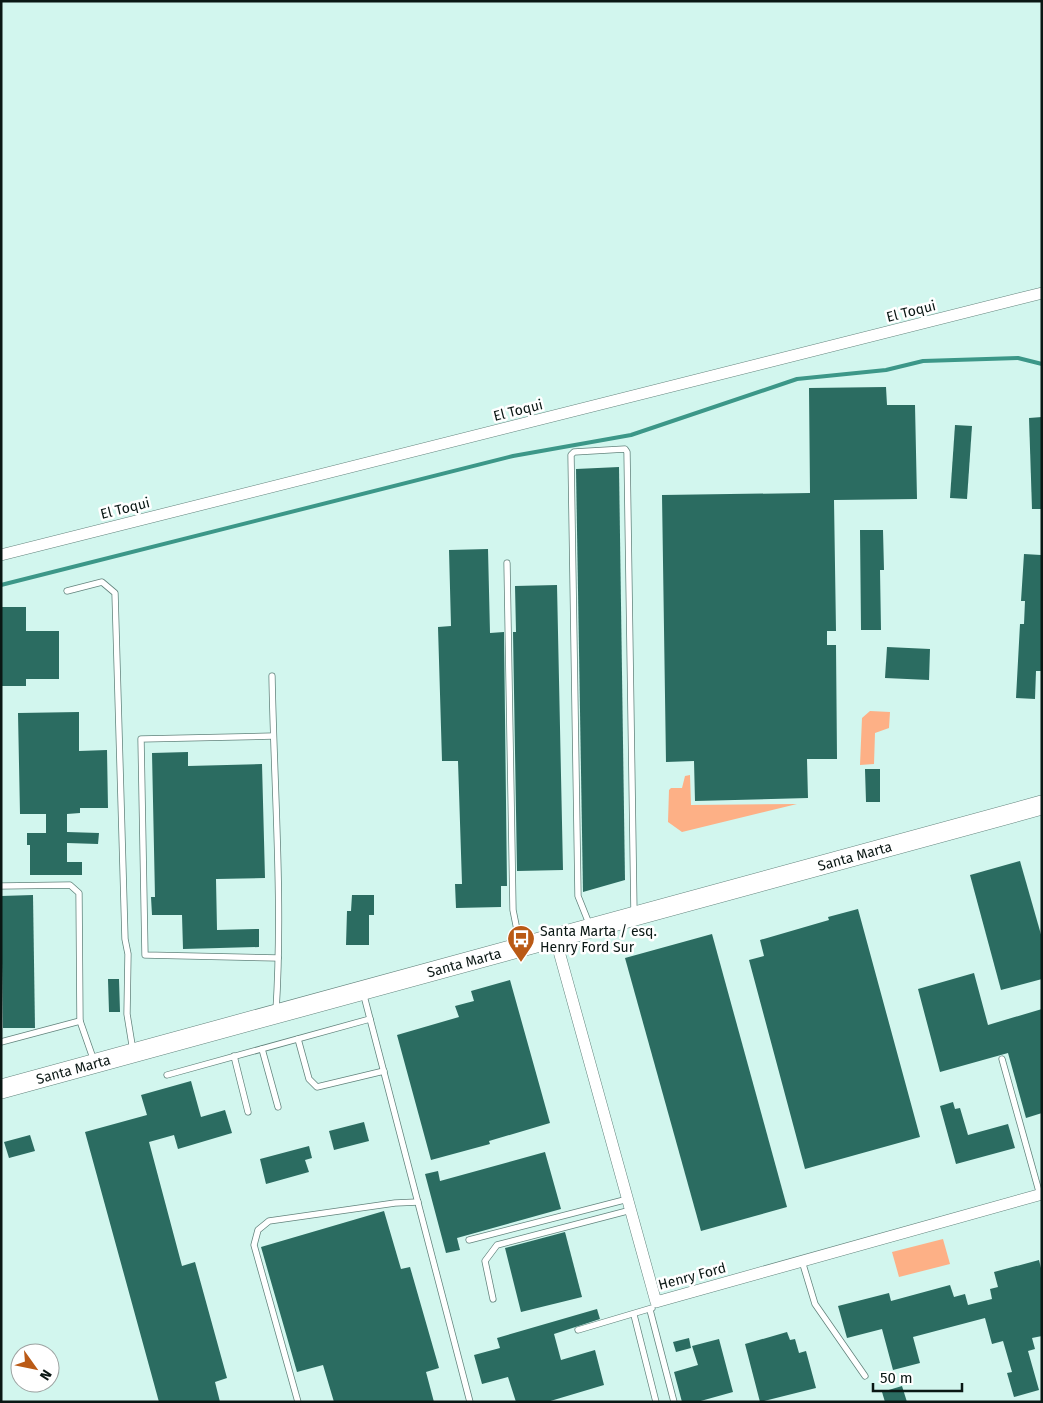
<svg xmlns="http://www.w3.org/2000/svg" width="1043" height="1403" viewBox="0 0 1043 1403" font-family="'Fira Sans',sans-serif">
<rect width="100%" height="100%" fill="#d2f6ee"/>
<g fill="#fdb086">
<path d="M870 711 890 712 889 728 875 733 874 764 860 765 862 718Z"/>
<path d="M690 775 691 805 797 804 682 832 668 822 669 790 671 788H682L685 776Z"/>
<path d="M943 1239 950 1264 899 1277 892 1252Z"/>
</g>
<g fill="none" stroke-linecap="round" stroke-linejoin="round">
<path stroke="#3c9788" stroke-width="4" d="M1 585 513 456 631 435 797 379 886 370 923 361 1018 358 1042 364"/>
</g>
<g fill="#2b6c61">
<path d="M886 387 887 405H915L917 499 834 500 836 631H827V645H836L837 759H807L808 798 695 801 694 761 666 762 662 495 810 493 809 388Z"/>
<path d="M1042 417V509H1032L1029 418Z"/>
<path d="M955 425 972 426 967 499 950 498Z"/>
<path d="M619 467 625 880 583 892 576 469Z"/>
<path d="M860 530H883L884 570H880L881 630H861Z"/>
<path d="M488 549 490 633 504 632 507 886H501V907L456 908 455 884H462L458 761H442L438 627 451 626 449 550Z"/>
<path d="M1024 554 1041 555 1042 671H1036L1035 699 1016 698 1020 624H1024L1025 601H1021Z"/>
<path d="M557 585 563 870 517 871 513 632H516L515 586Z"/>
<path d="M1 607H26V631H59V679H26V686H1Z"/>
<path d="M887 647 930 649 929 680 885 678Z"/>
<path d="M79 712V751L107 750 108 808H80V813L67 814V832L99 833 98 844 67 843V862H82V875H30V845H27V833H46V814H20L18 713Z"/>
<path d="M188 752V766L262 764 265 878 216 879 217 930 259 929V947L183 949 182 915H152L151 897H155L152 753Z"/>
<path d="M865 769H880V802H866Z"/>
<path d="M1020 861 1042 938V979L1001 990 970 875Z"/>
<path d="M33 895 35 1028H3L1 896Z"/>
<path d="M352 895H374V915H369V945H346L347 911H351Z"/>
<path d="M858 909 920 1137 805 1169 749 960 764 956 760 940 829 920 828 917Z"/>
<path d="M712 934 787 1207 701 1231 625 958Z"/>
<path d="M974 973 988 1025 1042 1009V1113L1026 1118 1008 1053 940 1072 918 989Z"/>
<path d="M108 979H119L120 1012H109Z"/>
<path d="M510 980 550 1123 489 1141 490 1144 431 1160 397 1035 459 1017 455 1006 474 1001 471 991Z"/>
<path d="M191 1081 201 1117 225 1110 232 1133 178 1149 174 1135 149 1142 182 1266 195 1262 227 1378 215 1382 220 1402H159L85 1132 147 1115 141 1095Z"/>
<path d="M953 1102 955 1109 960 1108 968 1135 1008 1124 1015 1148 956 1164 940 1106Z"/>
<path d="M364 1122 369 1141 334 1150 329 1131Z"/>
<path d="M30 1135 35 1151 9 1158 4 1142Z"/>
<path d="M309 1146 312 1158 305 1160 309 1172 266 1184 260 1159Z"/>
<path d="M545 1152 561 1209 457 1238 460 1250 446 1253 425 1174 438 1171 440 1181Z"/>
<path d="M384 1211 401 1269 410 1267 439 1368 426 1372 434 1402H334L323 1365 297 1372 261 1247Z"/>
<path d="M565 1232 582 1297 521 1312 505 1248Z"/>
<path d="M1039 1260 1042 1272V1336L1032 1338 1035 1349 1028 1351 1039 1390 1014 1397 1007 1373 1012 1372 1003 1341 992 1344 985 1318 913 1337 920 1363 893 1370 882 1329 847 1338 838 1306 889 1293 891 1301 950 1285 954 1297 965 1294 968 1305 992 1299 990 1289 998 1287 994 1272Z"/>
<path d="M597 1309 600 1319 554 1334 561 1360 595 1350 604 1385 547 1402H516L508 1377 482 1384 474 1355 500 1348 497 1338Z"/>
<path d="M787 1332 790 1340 795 1339 799 1353 806 1351 816 1388 760 1402 745 1344Z"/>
<path d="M689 1338 691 1348 676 1352 673 1342Z"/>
<path d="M719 1339 733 1392 697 1402H682L674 1372 698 1365 692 1346Z"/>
<path d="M902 1386 907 1402H885L882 1392Z"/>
</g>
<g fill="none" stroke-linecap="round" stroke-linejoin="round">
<defs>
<g id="lane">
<path d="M507 563 513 910 520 945"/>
<path d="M67 591 102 582 115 593 125 939 128 954 127 1014 133 1051"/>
<path d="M272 676C274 787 283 900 276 1011"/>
<path d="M273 736 141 739 145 955 278 958"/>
<path d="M1 886 70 885 79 893 80 1021 94 1061"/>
<path d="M590 926 578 896 571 455 574 452 625 449 627 452 634 913"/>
<path d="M363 992 470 1402"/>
<path d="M298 1039 309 1079 317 1087 384 1071"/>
<path d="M1 1042 80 1021"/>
<path d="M262 1049 278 1107"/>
<path d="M234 1056 248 1112"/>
<path d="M1002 1059 1040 1195"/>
<path d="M167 1075 370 1019"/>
<path d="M469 1240 628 1199"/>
<path d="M802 1261 815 1304 865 1376"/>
<path d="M493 1299 485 1261 497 1245 631 1210"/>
<path d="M650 1310 674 1402"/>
<path d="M634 1315 656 1402"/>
<path d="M578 1330 652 1308"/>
<path d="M298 1402 254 1245 258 1230 269 1221 395 1203 418 1202"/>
</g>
<g id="street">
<path d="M1 555 1042 293"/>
<path d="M555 937 656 1302 1042 1194"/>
</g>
<g id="primary">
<path id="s1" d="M1 1089 1042 805"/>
</g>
</defs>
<use href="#lane" stroke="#62837c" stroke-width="7"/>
<use href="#street" stroke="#62837c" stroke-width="12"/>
<use href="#primary" stroke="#62837c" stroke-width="20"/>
<use href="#lane" stroke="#fff" stroke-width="5.5"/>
<use href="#street" stroke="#fff" stroke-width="11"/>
<use href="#primary" stroke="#fff" stroke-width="19"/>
</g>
<defs>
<symbol id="bus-pin" viewBox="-11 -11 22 30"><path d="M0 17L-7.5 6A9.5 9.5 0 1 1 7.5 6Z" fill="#ba5a16" stroke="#fff"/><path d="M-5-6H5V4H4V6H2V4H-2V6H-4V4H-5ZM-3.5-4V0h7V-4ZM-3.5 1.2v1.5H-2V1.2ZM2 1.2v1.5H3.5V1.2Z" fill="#fff"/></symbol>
</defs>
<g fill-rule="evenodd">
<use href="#bus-pin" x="505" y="923" width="32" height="43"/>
</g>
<g text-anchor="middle" stroke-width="5" stroke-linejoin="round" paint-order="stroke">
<g font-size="14" fill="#0a1714" stroke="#fff">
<text transform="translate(911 311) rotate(-14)" y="5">El Toqui</text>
<text transform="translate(518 410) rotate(-14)" y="5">El Toqui</text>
<text transform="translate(125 508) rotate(-14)" y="5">El Toqui</text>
<text dy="5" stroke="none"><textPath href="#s1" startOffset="885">Santa Marta</textPath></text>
<text dy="5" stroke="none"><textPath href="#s1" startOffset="480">Santa Marta</textPath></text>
<text dy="5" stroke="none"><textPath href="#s1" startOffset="75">Santa Marta</textPath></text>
<text transform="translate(692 1276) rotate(-15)" y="5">Henry Ford</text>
</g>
<g font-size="14" fill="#0a1714" stroke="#fff" text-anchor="start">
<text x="540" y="936">Santa Marta / esq.<tspan x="540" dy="16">Henry Ford Sur</tspan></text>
</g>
</g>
<rect width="1043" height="1403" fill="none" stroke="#0a1714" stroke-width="5"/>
<g transform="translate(35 1368) rotate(123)"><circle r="24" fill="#ffffff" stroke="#9da2a1"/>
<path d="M0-4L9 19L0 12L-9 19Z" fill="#ba5a16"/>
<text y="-8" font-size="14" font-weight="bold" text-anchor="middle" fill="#0a1714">N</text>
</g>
<path d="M873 1383v8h89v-8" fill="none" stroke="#0a1714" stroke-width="2.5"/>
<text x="880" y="1383" font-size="15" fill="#0a1714" stroke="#ffffff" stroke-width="4" paint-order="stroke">50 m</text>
</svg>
